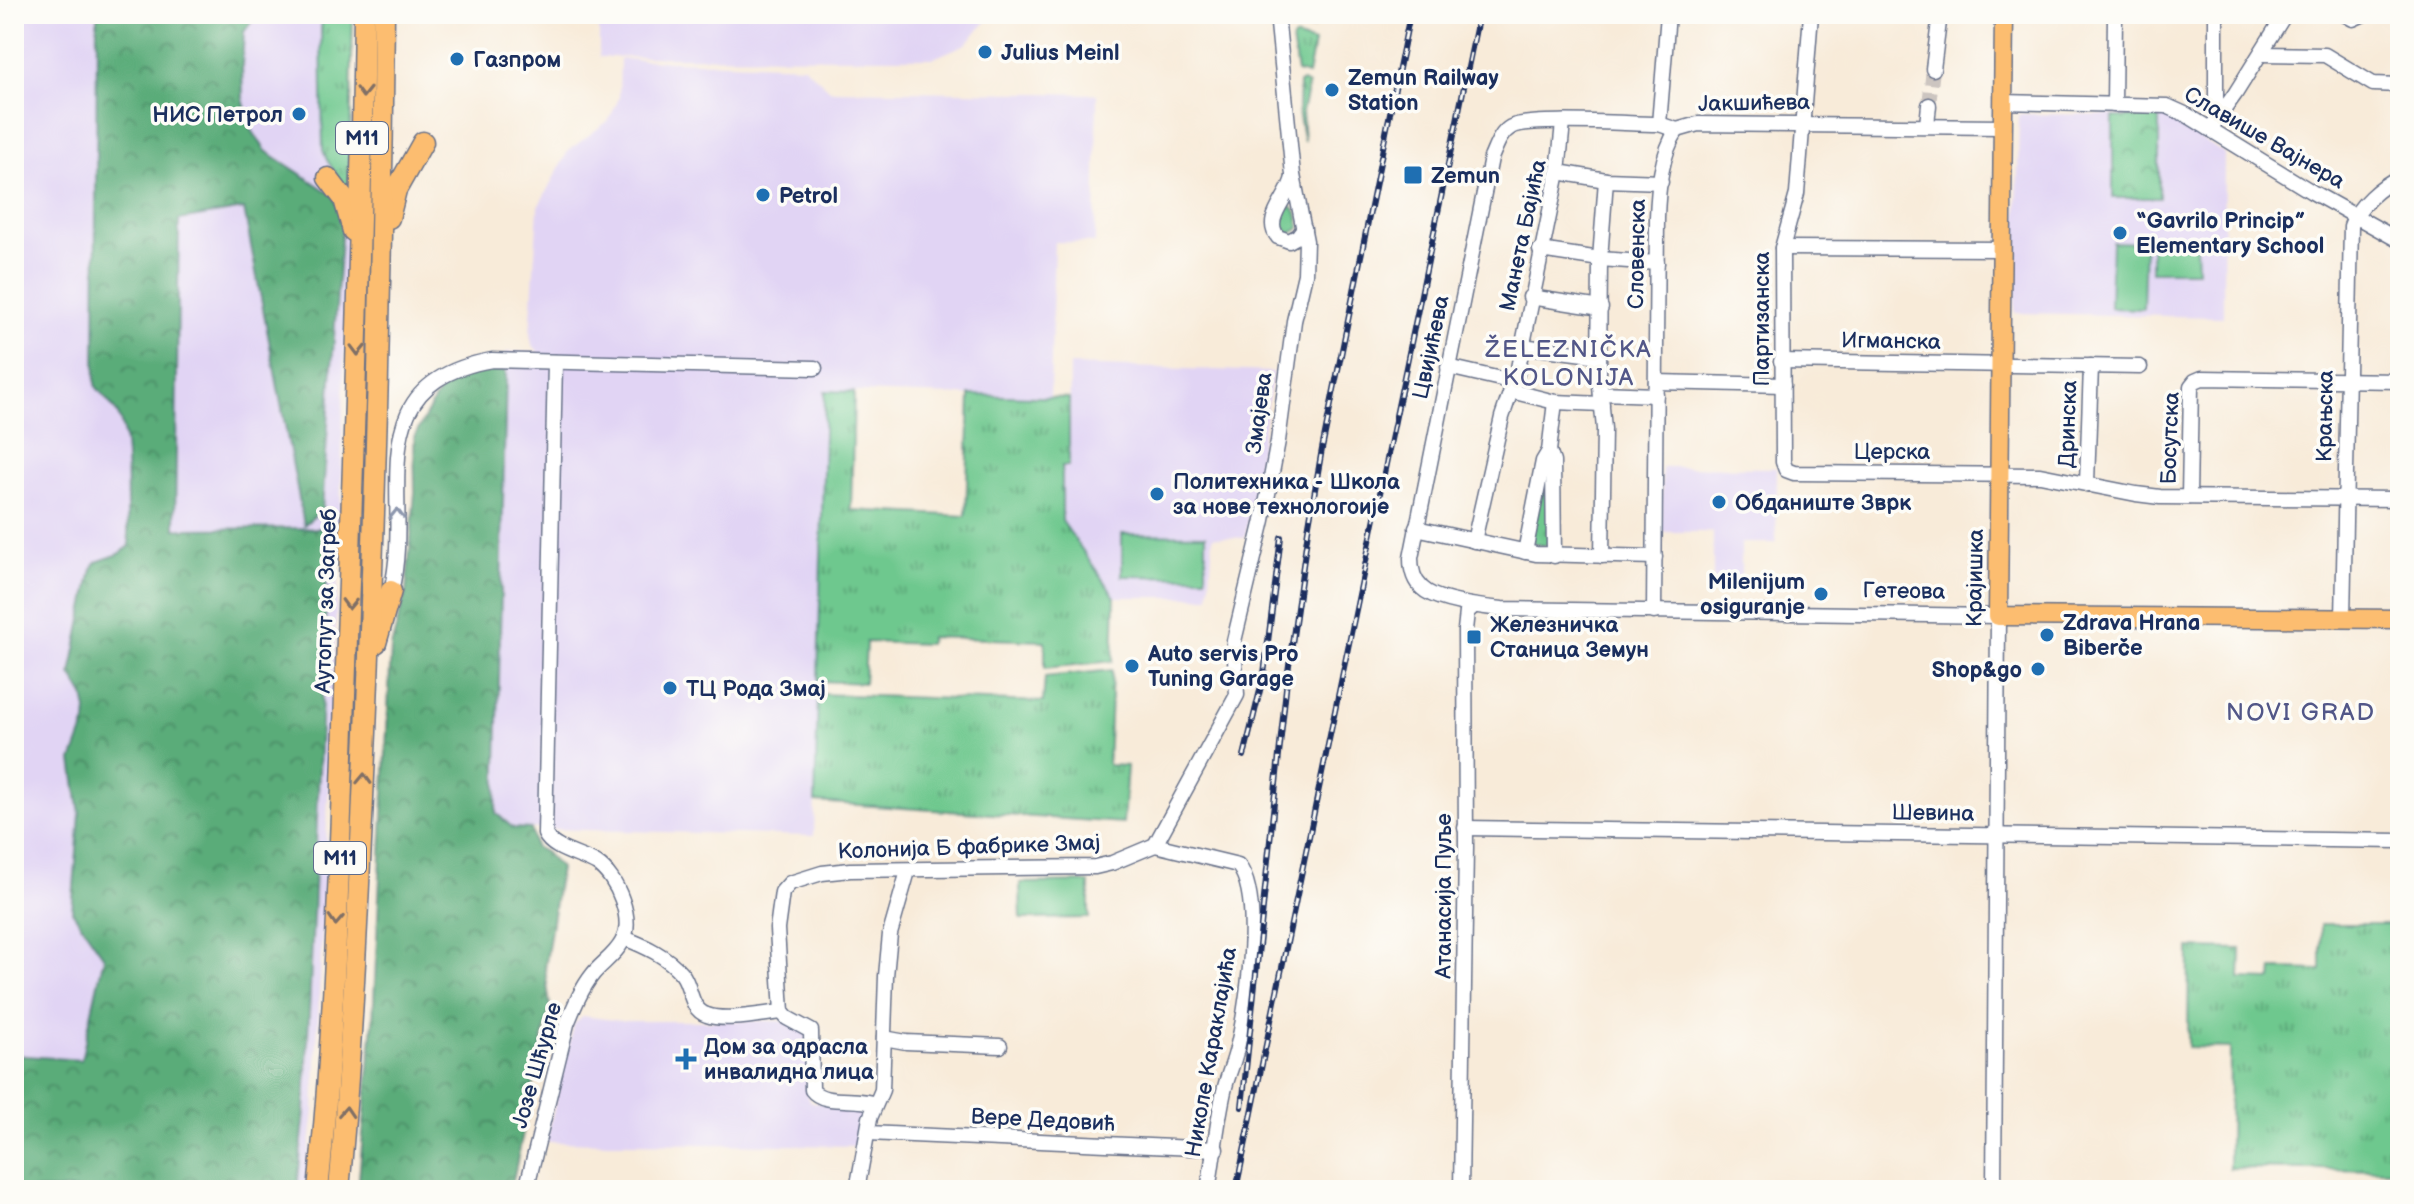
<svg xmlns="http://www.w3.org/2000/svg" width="2414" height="1204" viewBox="0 0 2414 1204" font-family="'Balsamiq Sans',sans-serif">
<defs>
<pattern id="grass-tufts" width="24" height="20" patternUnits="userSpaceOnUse" patternTransform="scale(2)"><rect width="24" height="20" fill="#6ec88e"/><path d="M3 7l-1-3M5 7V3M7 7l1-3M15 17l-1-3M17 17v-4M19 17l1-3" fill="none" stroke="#5aa377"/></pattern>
<pattern id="forest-crowns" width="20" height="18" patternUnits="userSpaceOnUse" patternTransform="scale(2)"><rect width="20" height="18" fill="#5aac79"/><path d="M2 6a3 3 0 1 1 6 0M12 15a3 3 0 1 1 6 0" fill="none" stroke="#4a8c66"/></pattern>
<pattern id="park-crowns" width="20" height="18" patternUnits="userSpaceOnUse" patternTransform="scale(2)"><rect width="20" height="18" fill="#6ec88e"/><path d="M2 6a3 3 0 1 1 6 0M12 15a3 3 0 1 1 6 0" fill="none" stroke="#5aa377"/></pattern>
</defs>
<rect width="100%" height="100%" fill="#fdfcf7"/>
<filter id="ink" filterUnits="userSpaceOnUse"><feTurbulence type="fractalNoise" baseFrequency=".0125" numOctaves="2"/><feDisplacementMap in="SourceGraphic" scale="16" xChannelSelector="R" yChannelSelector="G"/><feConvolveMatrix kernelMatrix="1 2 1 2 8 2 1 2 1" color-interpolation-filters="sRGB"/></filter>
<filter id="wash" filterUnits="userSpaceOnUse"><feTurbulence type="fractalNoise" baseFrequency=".006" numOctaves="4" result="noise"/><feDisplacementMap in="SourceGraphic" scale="32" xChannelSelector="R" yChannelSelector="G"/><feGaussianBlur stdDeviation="1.8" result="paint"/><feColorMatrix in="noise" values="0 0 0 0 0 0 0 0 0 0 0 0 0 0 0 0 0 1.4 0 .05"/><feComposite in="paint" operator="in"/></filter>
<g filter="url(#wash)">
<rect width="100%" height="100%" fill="#f8ebd9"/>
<g fill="#e1d4f4">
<path d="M14 14H353L340 528 314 1111 305 1190H14Z"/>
<path d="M599 14H993L966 44 934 58 599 57Z"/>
<path d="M620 59 804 66 830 90 1097 94 1095 243 1054 242 1050 398 825 391 814 836 513 828 496 813 506 352H539L532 345 530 334 538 207 568 151 609 120 619 98Z"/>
<path d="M2019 114 2162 115 2224 153 2223 317 2015 313Z"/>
<path d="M1070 365 1273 372 1245 538 1213 537 1209 597H1115L1062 521V466L1069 465Z"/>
<path d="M1662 467 1777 468 1776 543H1741V590L1713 589V532H1662Z"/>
<path d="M583 1016 621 1021H781L807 1030 808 1097 812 1103 857 1102 863 1105 860 1146 546 1142 574 1024Z"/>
</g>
<g fill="url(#grass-tufts)" stroke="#447c76" stroke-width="2">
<path d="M324 14H353L349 194 327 160 323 150 321 27Z"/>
<path d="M1295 37 1314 43 1308 75 1297 72 1292 40Z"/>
<path d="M1303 82 1308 85 1302 112 1304 142 1298 112 1299 83Z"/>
<path d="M1285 206H1291L1297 212 1300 228 1284 237 1276 220Z"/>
<path d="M825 391 854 392 851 510 966 516 970 395 1069 398V466H1062V521L1115 597 1113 661 1045 668V641L930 637 929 644 866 642 864 683 818 681Z"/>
<path d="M1112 670 1108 765 1127 766 1123 823 815 802 818 694 1043 702 1045 677Z"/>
<path d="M2321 924H2392L2391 978 2400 979V1170L2229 1168 2230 1048 2188 1047 2189 948 2241 949 2240 979 2272 980 2273 969 2321 970Z"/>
</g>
<g fill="url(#forest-crowns)" stroke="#3a6e6c" stroke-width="2">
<path d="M97 14H257L244 32 242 65 243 99 252 130 266 151 334 196 342 224 322 510 304 525 244 209 179 220 175 529 329 528 305 1111 297 1190H14V1055L81 1060 104 957 72 911 80 814 72 761 86 722 87 710 84 696 71 674 92 569 96 562 119 554 130 546C123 511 132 443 118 415 113 405 102 395 95 385Z"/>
<path d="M489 370 506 371 496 813 513 828 531 829 535 847 545 852 560 868 545 969 550 1006 511 1190H358L373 1021 391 647 406 591 415 492 414 437 436 397 447 383 469 373Z"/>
</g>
<g fill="url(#park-crowns)" stroke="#447c76" stroke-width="2">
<path d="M1288 14H1314L1313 28H1288Z"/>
<rect x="2113" y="117" width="46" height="81"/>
<path d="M1547 466 1549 544 1544 546 1530 542Z"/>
</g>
<g fill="#6ec88e" stroke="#447c76" stroke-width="2">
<path d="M2112 242 2145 243 2143 309 2110 308Z"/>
<path d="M2151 245H2196L2197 271H2151Z"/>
<path d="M1122 534 1206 535V577L1122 576Z"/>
<path d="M1089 882V918L1021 919 1020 883Z"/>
</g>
</g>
<g filter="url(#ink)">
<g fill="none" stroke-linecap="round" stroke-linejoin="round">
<path stroke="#ccc5c0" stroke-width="14" stroke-dasharray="14 7" stroke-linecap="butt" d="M1929 105 1933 69"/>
<defs>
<g id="minor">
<path d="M1811 14 1797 194 1782 248 1783 462 1786 470 1794 473 2040 475 2136 494 2160 497 2400 499"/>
<path d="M2216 14V105L2222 114"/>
<path d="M2344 14 2353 19 2364 14"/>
<path d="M2261 54 2325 55 2373 84 2400 85"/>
<path d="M1933 69 1940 14"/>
<path d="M2003 102 2167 106 2187 115 2312 192 2400 241"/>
<path d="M2114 105 2115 14"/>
<path d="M1659 124 1668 14"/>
<path d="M1927 125 1929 105"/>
<path d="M2210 129 2235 94 2285 14"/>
<path d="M1558 172 1606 180 1661 182"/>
<path d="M1293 177C1289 198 1262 219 1278 237L1289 241 1298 236 1304 228"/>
<path d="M1782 248 2002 249"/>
<path d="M1540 250 1600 259 1657 263"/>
<path d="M1530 297 1601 308"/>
<path d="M1522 346 1599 356"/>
<path d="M1781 361 2140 367"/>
<path d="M1448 367 1514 382"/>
<path d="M1656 382 1783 385"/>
<path d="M1511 391 1555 402 1602 404"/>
<path d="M1601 393 1656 395"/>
<path d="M1549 451 1553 462 1554 556"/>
<path d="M2087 483 2091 366"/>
<path d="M2189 497 2191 386 2195 381 2202 378 2400 381"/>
<path d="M1416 528 1536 554 1655 557"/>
<path d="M1474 541 1502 417 1517 373 1558 172 1563 123"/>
<path d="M1525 552 1543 461 1549 451 1555 402"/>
<path d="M1602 556 1604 429 1599 376 1600 259 1606 180"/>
<path d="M391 591C415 497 354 384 492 360L815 368"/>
<path d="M1654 612 1657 217C1658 189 1661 154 1677 130"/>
<path d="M2343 619 2351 226C2357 206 2381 186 2400 177"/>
<path d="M1465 828 2400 841"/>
<path d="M1155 845 1237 695 1234 641 1263 520 1278 441 1294 321 1305 274 1306 241 1293 175 1277 14"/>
<path d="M1155 845 1238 865C1264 897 1247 1012 1236 1052 1233 1064 1228 1075 1225 1087 1217 1120 1214 1156 1208 1190"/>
<path d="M624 938C645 946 667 956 682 974 692 987 689 1009 707 1015 725 1022 762 1014 782 1012"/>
<path d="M884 1038 906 1042 1000 1046"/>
<path d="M875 1104C857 1096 824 1106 812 1090L811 1031 787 1018 782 1012 777 929 782 892 790 883 822 873 850 870 1095 867 1112 863 1155 845"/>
<path d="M868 1133 1216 1149"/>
<path d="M526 1190 567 1024C574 1007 581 989 593 974 602 963 615 955 622 942 635 920 617 877 597 864 582 855 552 850 545 834L555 362"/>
<path d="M857 1190 870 1118 882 1090 886 976 890 934 908 871"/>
<path d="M1461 1190 1466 847 1465 630 1467 612 1474 606"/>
<path d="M1994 1190 1998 616 1502 609C1482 607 1436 602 1422 588 1414 581 1411 569 1411 558L1491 158C1496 147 1500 133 1511 127 1528 117 1633 124 1659 124L1677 130 1698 124 2003 127"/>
</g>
<path id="major" d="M2004 14 1998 616 2400 619"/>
<g id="highway">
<path d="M328 178 344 199 353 231"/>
<path d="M389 218 396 190 423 142"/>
<path d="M376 643 391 591"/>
<path d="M318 1190C336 1016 340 841 346 666 354 448 361 231 364 14"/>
<path d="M339 1190C353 1038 359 885 366 732 376 493 382 253 384 14"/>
</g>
</defs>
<use href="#minor" stroke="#687189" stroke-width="17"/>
<use href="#major" stroke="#687189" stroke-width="21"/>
<use href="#highway" stroke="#687189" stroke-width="23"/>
<use href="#minor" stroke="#fff" stroke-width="14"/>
<use href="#major" stroke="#fcbd6f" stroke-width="18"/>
<use href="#highway" stroke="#fcbd6f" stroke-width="20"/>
<defs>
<g id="rail">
<path d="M1244 756 1264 674 1281 537"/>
<path d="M1242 1107 1287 679 1308 530 1322 449 1410 14"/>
<path d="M1236 1190 1479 14"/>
</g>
</defs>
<use href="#rail" stroke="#1b2f5e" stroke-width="6"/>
<use href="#rail" stroke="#fdfcf7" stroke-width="3" stroke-dasharray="9" stroke-linecap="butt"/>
</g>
<defs><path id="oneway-chevron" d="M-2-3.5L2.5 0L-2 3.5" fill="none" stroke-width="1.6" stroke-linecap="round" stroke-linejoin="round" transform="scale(2)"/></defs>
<g stroke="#806f66">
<use href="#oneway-chevron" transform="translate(363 92) rotate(91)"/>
<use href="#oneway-chevron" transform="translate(358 350) rotate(91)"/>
<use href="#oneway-chevron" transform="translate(349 604) rotate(92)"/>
<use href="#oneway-chevron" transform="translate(364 779) rotate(-88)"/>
<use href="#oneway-chevron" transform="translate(336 920) rotate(93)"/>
<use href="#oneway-chevron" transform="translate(346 1112) rotate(-86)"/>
</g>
<use stroke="#8d97ae" href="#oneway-chevron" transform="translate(397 514) rotate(-89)"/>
</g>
<g fill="#1f6fb2" stroke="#fdfcf7" stroke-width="3">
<circle cx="985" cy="52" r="8"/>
<circle cx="457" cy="59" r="8"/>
<circle cx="1332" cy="90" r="8"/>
<circle cx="299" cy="114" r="8"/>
<rect x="1403" y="165" width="20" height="20" rx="4"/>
<circle cx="763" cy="195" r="8"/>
<circle cx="2120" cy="233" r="8"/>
<circle cx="1157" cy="494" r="8"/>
<circle cx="1719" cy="502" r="8"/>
<circle cx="1821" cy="594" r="8"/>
<circle cx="2047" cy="635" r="8"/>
<rect x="1466" y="629" width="16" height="16" rx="4"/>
<circle cx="1132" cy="666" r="8"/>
<circle cx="2038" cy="669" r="8"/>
<circle cx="670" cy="688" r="8"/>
<path d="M682 1047h8v8h8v8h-8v8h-8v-8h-8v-8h8z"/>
</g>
<g text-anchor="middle" stroke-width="7" stroke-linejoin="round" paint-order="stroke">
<g fill="#fdfcf7" stroke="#5f6c8c" stroke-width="2">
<rect x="336" y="122" width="52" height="32" rx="6"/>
<rect x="314" y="842" width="52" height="32" rx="6"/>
</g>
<g font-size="20" font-weight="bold" fill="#1b2f5e">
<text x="362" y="145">M11</text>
<text x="340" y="865">M11</text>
</g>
<g font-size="22" font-weight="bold" fill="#1b2f5e" stroke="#fdfcf7" text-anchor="start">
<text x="1001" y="60">Julius Meinl</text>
<text x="473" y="67">Газпром</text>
<text x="1348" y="85">Zemun Railway<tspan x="1348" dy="25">Station</tspan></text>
<text x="283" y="122" text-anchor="end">НИС Петрол</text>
<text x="1431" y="183">Zemun</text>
<text x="779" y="203">Petrol</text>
<text x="2136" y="228">“Gavrilo Princip”<tspan x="2136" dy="25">Elementary School</tspan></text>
<text x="1173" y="489">Политехника - Школа<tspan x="1173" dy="25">за нове технологоије</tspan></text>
<text x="1735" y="510">Обданиште Зврк</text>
<text x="1805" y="589" text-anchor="end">Milenijum<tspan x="1805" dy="25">osiguranje</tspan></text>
<text x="2063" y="630">Zdrava Hrana<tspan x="2063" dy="25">Biberče</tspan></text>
<text x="1490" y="632">Железничка<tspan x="1490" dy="25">Станица Земун</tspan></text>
<text x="1148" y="661">Auto servis Pro<tspan x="1148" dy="25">Tuning Garage</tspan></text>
<text x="2022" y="677" text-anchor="end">Shop&amp;go</text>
<text x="686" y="696">ТЦ Рода Змај</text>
<text x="704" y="1054">Дом за одрасла<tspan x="704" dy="25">инвалидна лица</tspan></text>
</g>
<g font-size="22" fill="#1b2f5e" stroke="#fdfcf7">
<text transform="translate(1754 102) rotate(-1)" y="8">Јакшићева</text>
<text transform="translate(2265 137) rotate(30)" y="8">Славише Вајнера</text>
<text transform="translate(1522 235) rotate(-78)" y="8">Манета Бајића</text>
<text transform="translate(1636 254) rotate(-89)" y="8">Словенска</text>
<text transform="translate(1761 319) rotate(-90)" y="8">Партизанска</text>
<text transform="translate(1891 340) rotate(1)" y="8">Игманска</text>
<text transform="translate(1430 347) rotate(-78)" y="8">Цвијићева</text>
<text transform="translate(1258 413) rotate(-82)" y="8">Змајева</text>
<text transform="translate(2324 416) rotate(-89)" y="8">Крањска</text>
<text transform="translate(2067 424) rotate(-88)" y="8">Дринска</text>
<text transform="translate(2169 438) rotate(-88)" y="8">Босутска</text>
<text x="1892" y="459">Церска</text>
<text transform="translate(1974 578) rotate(-89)" y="8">Крајишка</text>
<text transform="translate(1904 590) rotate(1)" y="8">Гетеова</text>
<text transform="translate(325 601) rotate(-88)" y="8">Аутопут за Загреб</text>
<text transform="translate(1933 812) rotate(1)" y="8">Шевина</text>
<text transform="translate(969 846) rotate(-2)" y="8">Колонија Б фабрике Змај</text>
<text transform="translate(1443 896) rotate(-90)" y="8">Атанасија Пуље</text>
<text transform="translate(1210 1052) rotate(-80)" y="8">Николе Караклајића</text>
<text transform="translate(536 1065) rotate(-74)" y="8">Јозе Шћурле</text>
<text transform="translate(1043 1119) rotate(3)" y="8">Вере Дедовић</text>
</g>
<g font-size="24" letter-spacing="2" fill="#525788" stroke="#fdfcf7">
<text x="1569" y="357">ŽELEZNIČKA<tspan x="1569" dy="28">KOLONIJA</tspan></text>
<text x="2301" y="720">NOVI GRAD</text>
</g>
</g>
<rect width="2414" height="1204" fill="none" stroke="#fdfcf7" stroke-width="48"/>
</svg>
